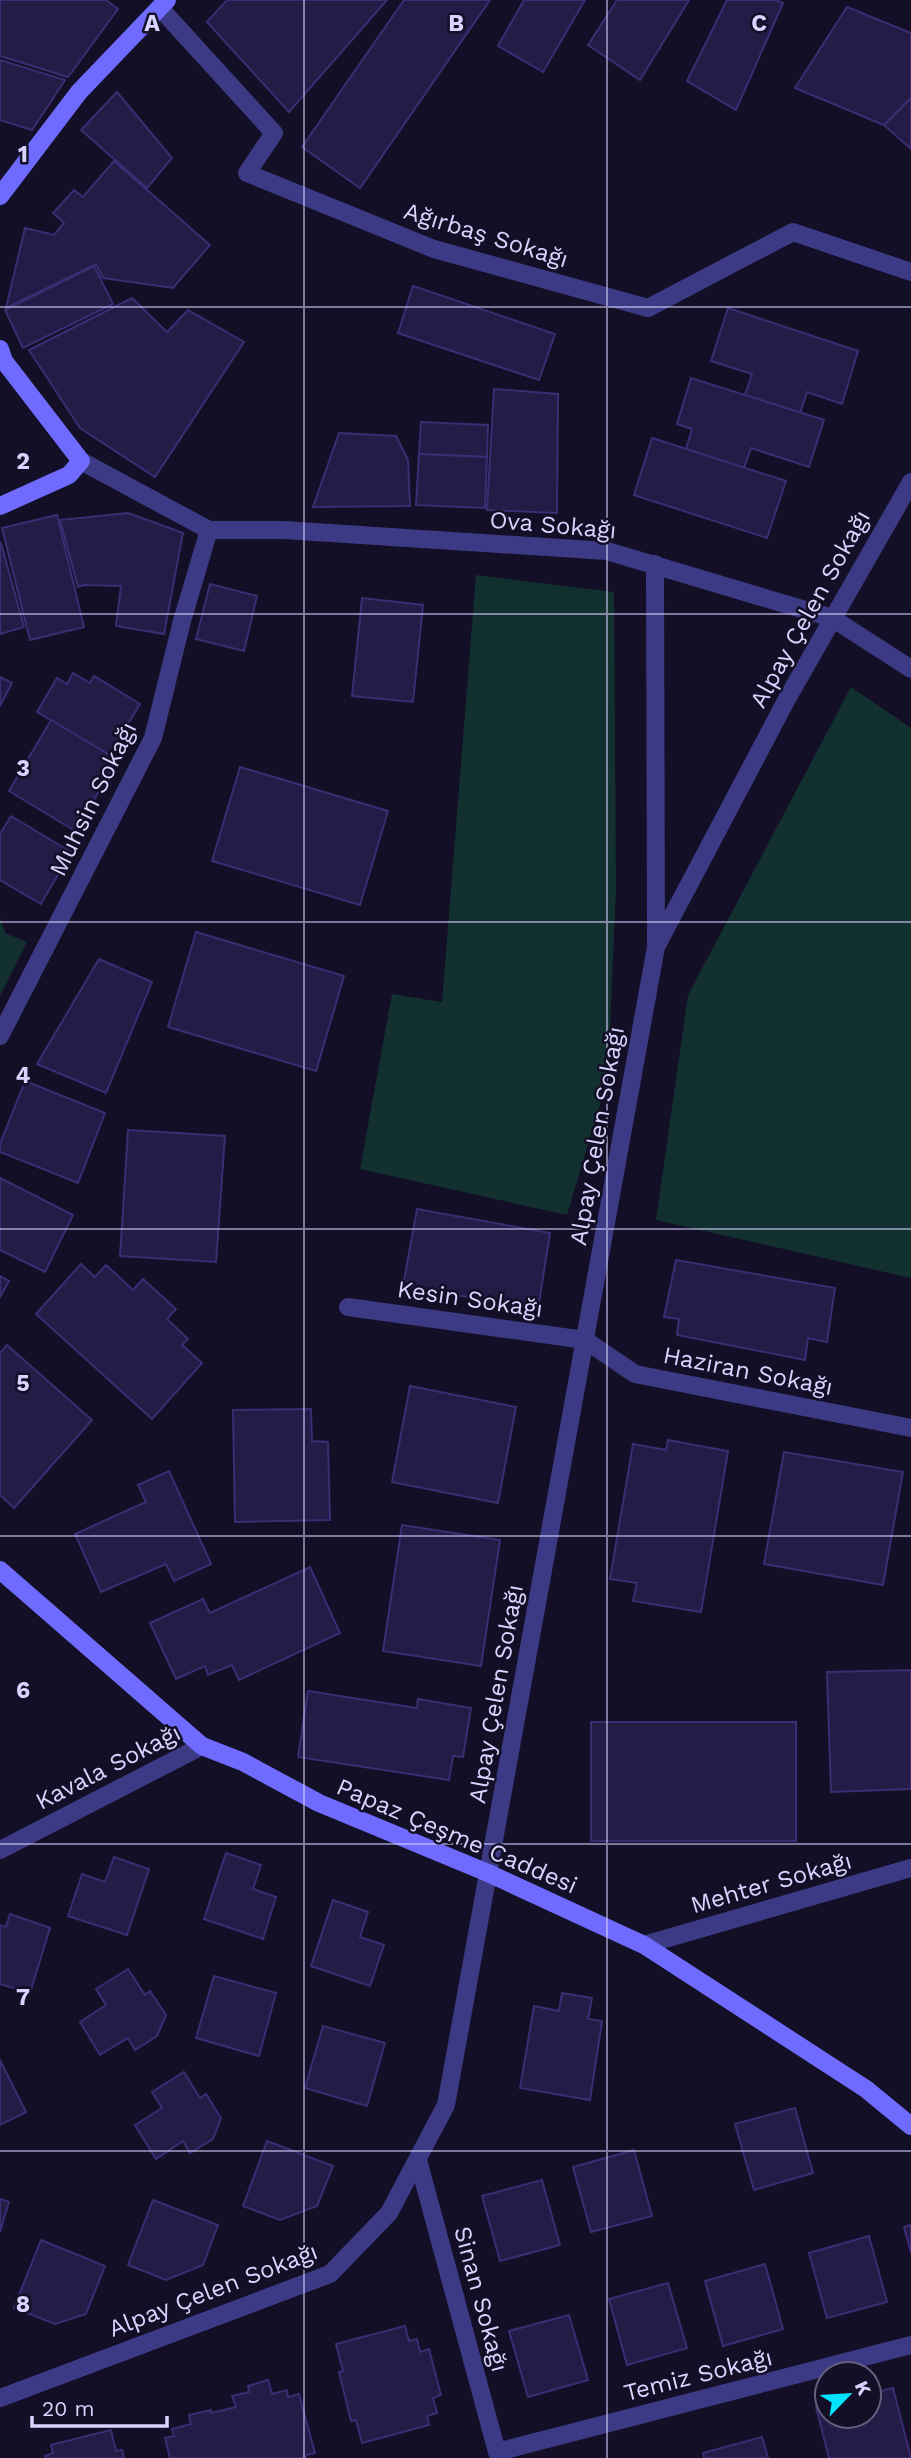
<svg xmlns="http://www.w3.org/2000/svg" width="911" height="2458" viewBox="0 0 911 2458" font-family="'Work Sans',sans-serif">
<rect width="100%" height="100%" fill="#130f26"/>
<g fill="#12302f">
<path d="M476 575 614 592 616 888 608 1077 567 1215 360 1169 392 994 442 1002Z"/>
<path d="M851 687 911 728V1278L656 1220 688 995Z"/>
<path d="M0 917 5 933 27 942 0 996Z"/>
</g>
<g fill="#241b47" stroke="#3b2d73" stroke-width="2">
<path d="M0 0H106L118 9 68 77 0 56Z"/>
<path d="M227 0H387L289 112 207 22Z"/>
<path d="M404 0H490L360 188 302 147Z"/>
<path d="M524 0H585L543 72 498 46Z"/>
<path d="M617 0H689L640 80 588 45Z"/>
<path d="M727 0H776L783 3 736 110 687 81Z"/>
<path d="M847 7 911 33V98L884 125 795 88Z"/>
<path d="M0 60 65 80 32 130 0 120Z"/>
<path d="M117 92 172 158 147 188 81 130Z"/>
<path d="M911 98V149L884 125Z"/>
<path d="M114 161 210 245 173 288 103 278 96 264 6 308 25 228 54 235 64 223 53 213 74 190 83 197Z"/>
<path d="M94 266 113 304 23 348 5 310Z"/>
<path d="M413 286 555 334 539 380 398 333Z"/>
<path d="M132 298 167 332 188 310 244 342 155 477 80 428 29 350Z"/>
<path d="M728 308 858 351 842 404 807 392 800 413 745 395 752 374 711 361Z"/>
<path d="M691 378 824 420 809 467 751 448 744 468 686 449 692 429 677 424Z"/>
<path d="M494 389 558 394 557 513 487 510Z"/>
<path d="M421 422 488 425 487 457 419 454Z"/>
<path d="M339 433 396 436 408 460 410 506 313 507Z"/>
<path d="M652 438 786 481 767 538 634 495Z"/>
<path d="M419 454 487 457 485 508 416 505Z"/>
<path d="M128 513 183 533 164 634 116 626 121 586 84 585 78 587 60 520Z"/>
<path d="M57 515 84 627 30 640 2 528Z"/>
<path d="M1 543 24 627 0 634V544Z"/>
<path d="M210 584 257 596 244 651 196 639Z"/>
<path d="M362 598 423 605 413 702 352 696Z"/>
<path d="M73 673 90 683 94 676 140 704 109 755 37 712 57 678 67 684Z"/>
<path d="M0 677 12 683 0 706Z"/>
<path d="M51 720 118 760 75 831 9 791Z"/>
<path d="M240 767 388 811 360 905 212 861Z"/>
<path d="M11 816 71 852 41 904 0 880V834Z"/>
<path d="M196 932 344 976 316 1071 168 1027Z"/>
<path d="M99 959 152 982 106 1093 37 1064Z"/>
<path d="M25 1081 105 1113 78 1183 0 1152V1144Z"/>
<path d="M128 1130 225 1136 216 1262 120 1256Z"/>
<path d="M0 1178 73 1215 45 1272 0 1250Z"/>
<path d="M417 1209 550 1233 538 1309 403 1286Z"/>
<path d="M676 1260 835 1288 827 1342 808 1338 805 1360 677 1335 679 1319 664 1317Z"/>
<path d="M81 1264 95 1277 106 1265 133 1290 143 1279 176 1309 167 1319 188 1339 182 1345 202 1363 152 1419 36 1314Z"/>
<path d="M0 1276 9 1281 0 1297Z"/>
<path d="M7 1345 92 1420 14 1508 0 1495V1353Z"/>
<path d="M410 1386 516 1407 498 1503 392 1482Z"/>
<path d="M311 1409 312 1441 328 1442 330 1520 235 1522 233 1410Z"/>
<path d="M668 1440 728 1451 701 1612 633 1601 637 1583 610 1579 633 1444 666 1450Z"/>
<path d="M784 1452 903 1472 883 1585 764 1564Z"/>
<path d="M169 1471 211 1564 174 1581 166 1564 101 1592 75 1534 146 1502 138 1485Z"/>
<path d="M402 1525 500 1540 481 1666 383 1651Z"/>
<path d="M310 1567 340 1633 239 1680 232 1665 208 1675 205 1666 176 1679 150 1623 203 1599 210 1613Z"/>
<path d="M911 1670V1789L831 1792 827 1672Z"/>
<path d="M308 1691 417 1708 418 1699 471 1708 463 1757 453 1756 449 1780 298 1757Z"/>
<rect x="591" y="1722" width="205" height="119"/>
<path d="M226 1853 261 1865 253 1889 276 1897 263 1939 204 1919Z"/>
<path d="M114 1857 149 1869 127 1935 68 1916 82 1874 105 1882Z"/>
<path d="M333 1900 368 1912 360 1937 384 1945 370 1986 311 1966Z"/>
<path d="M10 1914 50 1928 30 1993 0 1984V1925L6 1927Z"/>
<path d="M128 1969 145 1995 150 1991 166 2015 157 2036 135 2050 128 2038 100 2055 80 2022 106 2005 96 1989Z"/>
<path d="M214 1976 276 1993 259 2056 196 2038Z"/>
<path d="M562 1993 592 1998 588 2019 602 2021 590 2100 520 2088 534 2006 559 2011Z"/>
<path d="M323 2026 385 2043 367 2106 305 2088Z"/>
<path d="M0 2060 26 2112 0 2125Z"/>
<path d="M184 2072 200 2098 206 2094 221 2118 213 2139 190 2153 183 2141 156 2159 135 2125 162 2108 152 2092Z"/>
<path d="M795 2108 813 2173 754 2190 735 2124Z"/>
<path d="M267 2141 333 2166 317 2206 280 2220 243 2206Z"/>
<path d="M634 2150 652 2216 591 2232 573 2167Z"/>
<path d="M542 2180 560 2245 500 2261 482 2196Z"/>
<path d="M0 2199 9 2202 0 2232Z"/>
<path d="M153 2200 218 2225 203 2265 166 2280 128 2265Z"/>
<path d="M911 2225V2253L904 2227Z"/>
<path d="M869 2236 887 2302 827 2318 809 2253Z"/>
<path d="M41 2240 105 2266 86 2314 55 2324 14 2308Z"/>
<path d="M765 2264 783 2329 723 2346 705 2281Z"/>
<path d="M668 2283 687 2348 627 2365 609 2299Z"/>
<path d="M569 2315 588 2380 528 2397 509 2331Z"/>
<path d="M405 2326 409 2341 417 2339 420 2352 429 2349 441 2395 433 2398 437 2413 427 2416 429 2425 362 2443 356 2420 351 2421 339 2372 343 2371 336 2344Z"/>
<path d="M268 2380 272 2394 287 2390 288 2397 299 2394 315 2453 306 2455V2458H170L165 2438 174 2436 172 2429 191 2424 189 2415 211 2410V2413L236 2407 232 2396 249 2392 248 2386Z"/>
<path d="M893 2388 911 2458H829L816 2407 827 2405V2416H869V2394Z"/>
<path d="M111 2430 116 2451 122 2450 124 2458H46L45 2456 53 2453 51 2445Z"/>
<path d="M762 2437 768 2458H704L703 2453Z"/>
</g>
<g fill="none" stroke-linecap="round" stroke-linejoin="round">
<g stroke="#3d3a85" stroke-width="18">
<path d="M160 8 274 133 247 173 434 249 648 308 793 232 911 272"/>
<path d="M81 461 209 530H284L607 551 832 618 911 669"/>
<path d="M655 564 656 942"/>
<path d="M0 1036 153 738 182 621 209 530"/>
<path d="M348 1307 585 1340 635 1374 911 1428"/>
<path d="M0 1850 202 1746"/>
<path d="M644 1945 911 1868"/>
<path d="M418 2160 497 2452 911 2345"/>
<path d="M0 2398 330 2274 389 2213 446 2105 656 947 788 697 911 482"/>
</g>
<g stroke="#6f6bff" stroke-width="18">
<path d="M0 196 79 92 167 0"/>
<path d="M0 349 4 361 81 461 69 475 0 506"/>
<path d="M0 1570 202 1746 243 1762 319 1803 488 1873 644 1945 866 2089 911 2126"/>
</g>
</g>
<path fill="none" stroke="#d9d4ff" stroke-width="2" stroke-opacity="0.55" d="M304 0V2458M607 0V2458M0 307H911M0 614H911M0 922H911M0 1229H911M0 1536H911M0 1844H911M0 2151H911"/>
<g text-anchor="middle" stroke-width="5" stroke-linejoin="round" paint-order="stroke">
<g font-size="24" fill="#d9d4ff" stroke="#130f26">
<text transform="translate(486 235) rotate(17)" y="8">Ağırbaş Sokağı</text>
<text transform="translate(553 525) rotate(5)" y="8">Ova Sokağı</text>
<text transform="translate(810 609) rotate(-61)" y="8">Alpay Çelen Sokağı</text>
<text transform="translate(93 799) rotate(-64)" y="8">Muhsin Sokağı</text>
<text transform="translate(597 1136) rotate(-80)" y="8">Alpay Çelen Sokağı</text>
<text transform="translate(470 1299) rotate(8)" y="8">Kesin Sokağı</text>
<text transform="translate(748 1371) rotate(11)" y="8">Haziran Sokağı</text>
<text transform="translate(496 1694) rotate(-80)" y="8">Alpay Çelen Sokağı</text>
<text transform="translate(108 1767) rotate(-27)" y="8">Kavala Sokağı</text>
<text transform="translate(457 1836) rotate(23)" y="8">Papaz Çeşme Caddesi</text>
<text transform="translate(771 1883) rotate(-16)" y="8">Mehter Sokağı</text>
<text transform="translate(213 2290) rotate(-21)" y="8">Alpay Çelen Sokağı</text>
<text transform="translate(481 2299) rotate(75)" y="8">Sinan Sokağı</text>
<text transform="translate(698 2375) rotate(-14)" y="8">Temiz Sokağı</text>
</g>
</g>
<g font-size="23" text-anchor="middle" font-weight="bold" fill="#d9d4ff" stroke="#130f26" stroke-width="5" stroke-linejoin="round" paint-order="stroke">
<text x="152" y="31">A</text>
<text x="456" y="31">B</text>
<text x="759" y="31">C</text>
<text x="23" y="162">1</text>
<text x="23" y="469">2</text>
<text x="23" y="776">3</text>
<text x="23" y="1083">4</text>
<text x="23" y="1391">5</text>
<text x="23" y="1698">6</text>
<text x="23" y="2005">7</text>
<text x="23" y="2312">8</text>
</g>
<g transform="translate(848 2395) rotate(65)"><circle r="33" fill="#130f26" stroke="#625e7d" stroke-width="2"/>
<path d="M0-5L12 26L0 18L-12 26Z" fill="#00e5ff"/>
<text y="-10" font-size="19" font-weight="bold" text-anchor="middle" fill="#d9d4ff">K</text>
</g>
<path d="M32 2416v10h135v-10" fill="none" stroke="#d9d4ff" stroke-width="3.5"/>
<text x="42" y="2416" font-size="21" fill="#d9d4ff" stroke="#130f26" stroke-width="5" paint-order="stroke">20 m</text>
</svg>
